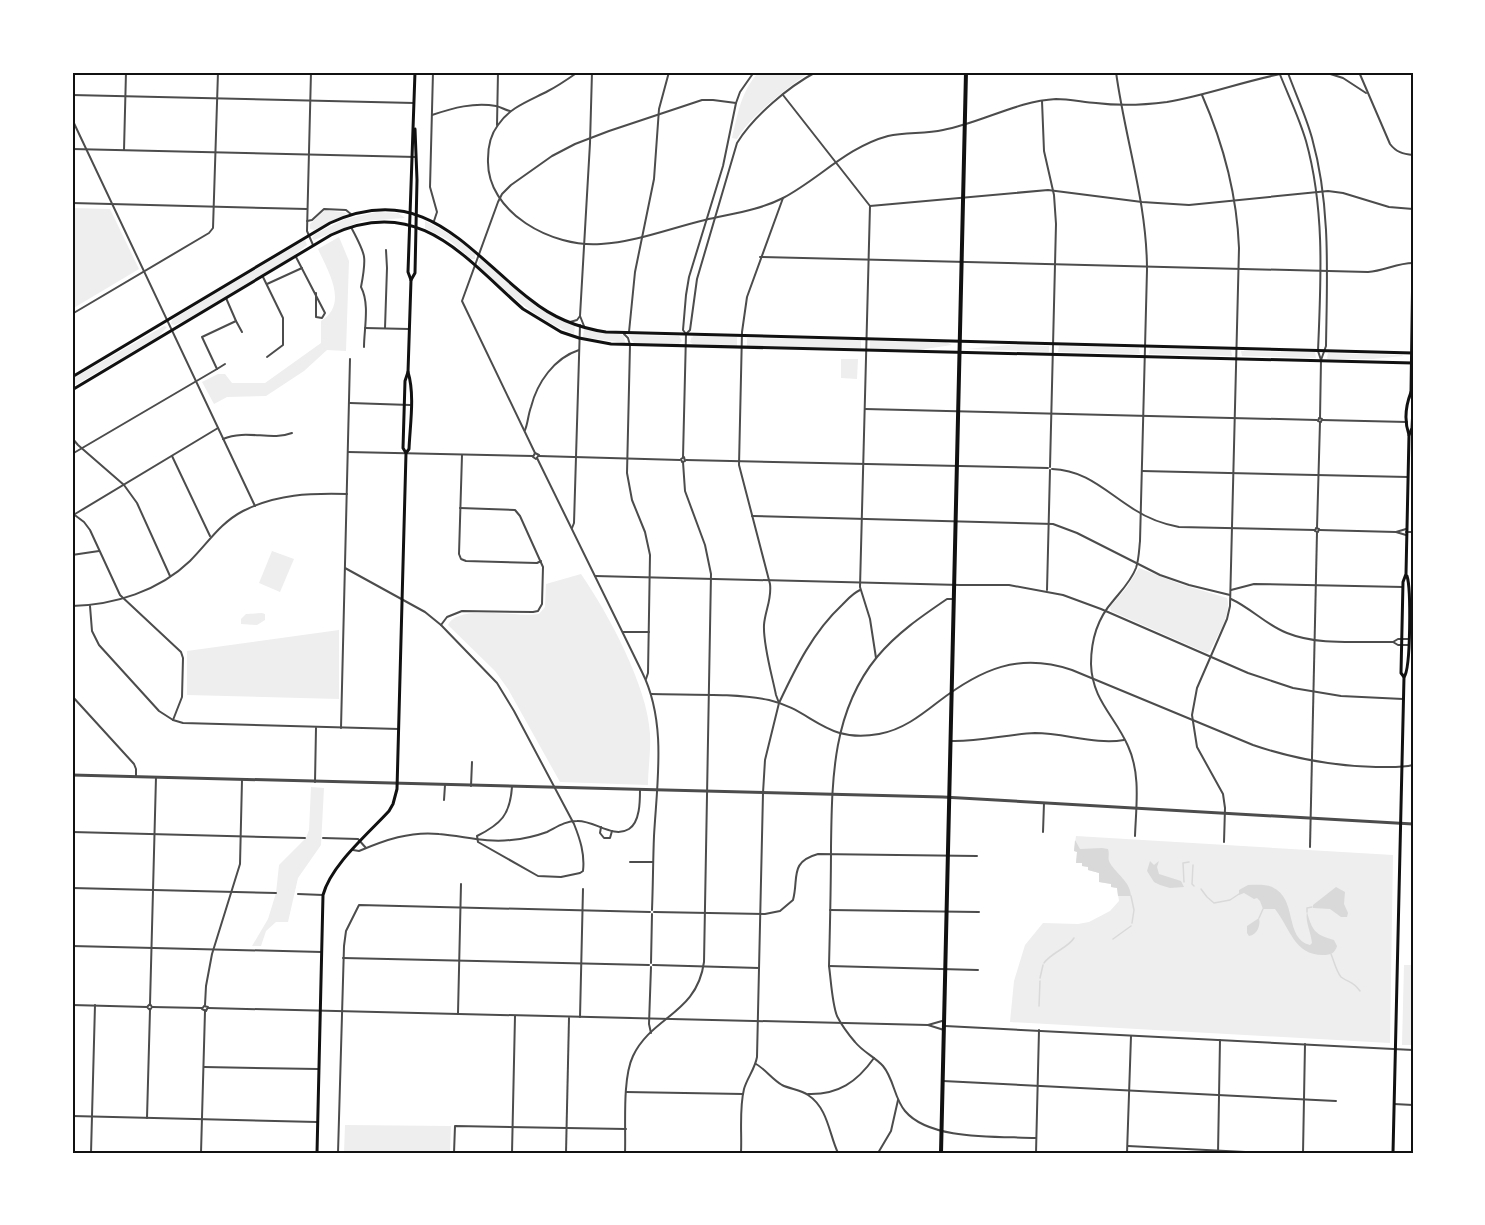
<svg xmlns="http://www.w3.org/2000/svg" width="1485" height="1225" viewBox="0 0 1485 1225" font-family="'Asap Condensed',sans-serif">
<rect width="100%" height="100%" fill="#fff"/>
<g fill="#eee">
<path d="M759 72H810C787 88 750 116 737 139L732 138C738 113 741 91 759 72Z"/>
<path d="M72 208 110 209 139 269 72 309Z"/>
<path d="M325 210 348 213 314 230 310 229V224Z"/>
<path d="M377 212 398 213 405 218 362 221 314 240 312 238 315 234 345 219Z"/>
<path d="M425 221C444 230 460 240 475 254V259H471L450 241 425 228Z"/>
<path d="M339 237 349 261 346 351 327 350 304 371 266 396 227 397 214 404 202 382 218 374H225L232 383H265L321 343V321C349 304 328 271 318 249Z"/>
<path d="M305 240 307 245 293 256 184 321 175 325 171 324 172 320 183 313Z"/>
<path d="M479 259H482L538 308 575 326 574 334C536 320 508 293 478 266Z"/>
<path d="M164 326 167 327 159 336 72 387V379Z"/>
<path d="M584 329 624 335 625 343 583 337Z"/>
<path d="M628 335 679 336 682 341 679 344 634 343Z"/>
<path d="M692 336 693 338V336L737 337V346L693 344 690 342Z"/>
<path d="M747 338 861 340V348L747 346Z"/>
<path d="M870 341 946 342 952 345 918 350 870 349Z"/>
<path d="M1008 345 1049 346V352L967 349Z"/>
<path d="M1059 346 1139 348 1140 354 1058 352Z"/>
<path d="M1150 348 1231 350 1232 356 1149 354Z"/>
<path d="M1241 351 1315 352 1316 358 1242 356Z"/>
<path d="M1328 353 1402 355 1403 356 1373 359H1328L1327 358Z"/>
<path d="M841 359H858L857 379 841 378Z"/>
<path d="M272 551 294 559 280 592 259 583Z"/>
<path d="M1139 568 1180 584 1227 598C1232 614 1217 636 1210 651L1207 653 1111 611 1110 607 1127 587Z"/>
<path d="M581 574C608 613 648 687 650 734 651 751 648 769 648 785L560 782 508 689 495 671 448 625C458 603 518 618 539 614L545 607 546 584Z"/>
<path d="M262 613 265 614V620L257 625 241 624V619L246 614Z"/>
<path d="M339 630V699L187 695V651Z"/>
<path d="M311 787 324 788 321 845 298 878 288 922H276L266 931 261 946H252L268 919 276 893 279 865 306 838 309 830Z"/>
<path d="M1076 836 1393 855 1390 1043 1010 1022 1014 981 1025 945 1043 923 1078 924 1089 922 1110 911 1119 901 1117 888 1111 887V884L1099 882V873L1088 870V867L1082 866V863H1076L1077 852 1074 851Z"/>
<path d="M1404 965H1413V1045H1402Z"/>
<path d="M345 1125 451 1126 450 1153H344Z"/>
</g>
<g fill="#d9d9d9">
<path d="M1075 840 1080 849 1102 848 1108 849C1110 855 1107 858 1110 863 1117 875 1130 881 1131 896H1118L1117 888 1111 887V884L1099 882V873L1088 870V867L1082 866V863H1076L1077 852 1074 851Z"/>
<path d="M1150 861 1154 865 1159 861 1157 867 1159 874 1181 881 1184 887 1170 888 1160 885 1154 882 1147 871Z"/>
<path d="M1248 885C1255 885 1265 884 1272 887 1298 898 1284 939 1310 945L1312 943C1311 932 1305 922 1307 912 1312 930 1315 935 1334 940L1337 946C1335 953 1331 955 1323 955 1294 955 1290 928 1275 909H1263L1260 901 1257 898 1254 899 1244 893 1239 895V890Z"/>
<path d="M1336 887 1345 892 1344 904 1348 913 1347 917H1341L1330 909 1313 908V905Z"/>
<path d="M1259 918C1261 925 1257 935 1249 936L1247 933V926Z"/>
</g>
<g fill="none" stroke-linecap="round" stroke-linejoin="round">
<g stroke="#d9d9d9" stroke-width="1.5">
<path d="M1193 865 1192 884 1194 886"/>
<path d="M1184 882 1183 863 1189 862"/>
<path d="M1201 889 1207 897 1214 903 1230 900 1239 894"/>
<path d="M1131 896 1134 910 1132 923"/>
<path d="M1307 912V908L1312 907"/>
<path d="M1259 918 1263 909"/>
<path d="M1113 939 1131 926"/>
<path d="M1331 954C1334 961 1336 971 1341 977 1349 983 1352 980 1360 991"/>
<path d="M1044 963C1052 952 1068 948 1074 938"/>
<path d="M1040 978 1043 965"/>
<path d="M1039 1006 1040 981"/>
</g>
<g stroke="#4c4c4c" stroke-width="2">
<path d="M311 72 307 231 313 245"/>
<path d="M433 72 430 187 437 212 434 221"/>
<path d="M578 72C568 79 558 86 548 91 529 101 510 107 498 125 491 134 488 147 488 159 486 213 553 248 601 244 636 242 671 228 705 220 730 214 760 210 783 198 819 179 847 147 888 136 906 132 925 134 943 130 981 123 1017 101 1056 99 1069 99 1083 102 1096 103 1119 106 1144 105 1167 102 1209 95 1249 79 1291 72"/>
<path d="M1116 72C1125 139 1147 202 1147 270L1140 541C1139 550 1139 559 1136 568 1131 581 1122 590 1113 601 1097 619 1091 641 1091 664 1092 700 1115 716 1128 746 1141 774 1136 807 1135 836"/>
<path d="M1279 72C1288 95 1299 117 1306 141 1325 209 1321 280 1318 351L1321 360 1320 418"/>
<path d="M1324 72 1343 78 1366 93"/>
<path d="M1359 72 1390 144C1396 152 1403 154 1413 155"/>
<path d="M1288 73C1296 95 1306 116 1312 138 1331 206 1327 276 1326 346L1321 360"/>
<path d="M72 95 414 103"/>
<path d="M783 95 870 206 860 587 870 619 876 658"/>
<path d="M1202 95C1223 143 1237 196 1239 248L1230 606 1227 619 1197 688 1192 715 1197 747 1223 794 1225 808 1224 842"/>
<path d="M1042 101 1044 151 1054 195 1056 224 1050 467"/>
<path d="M432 115C453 108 474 102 496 106 501 107 505 110 510 111"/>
<path d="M72 119 255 506"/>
<path d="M497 125 498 72"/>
<path d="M72 149 416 157"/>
<path d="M124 150 126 72"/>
<path d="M72 203 307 209"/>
<path d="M870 206 1048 190 1142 202 1189 205 1328 191 1343 193 1389 207 1413 209"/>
<path d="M307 221 312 220 324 209 346 210 352 215"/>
<path d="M351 227C366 255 367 256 361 287 370 304 364 329 364 347"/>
<path d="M296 257 325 313 322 318 316 317V293"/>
<path d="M760 257 1368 272C1384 271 1397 263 1413 263"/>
<path d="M263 277 283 318V345L267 357"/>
<path d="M267 284 302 268"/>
<path d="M72 314 209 233 213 228 218 72"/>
<path d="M236 321 242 332"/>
<path d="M570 322 577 320 580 316"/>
<path d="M584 326 580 316 590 143 592 72"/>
<path d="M365 328 409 329"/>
<path d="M385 328 387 268 386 250"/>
<path d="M629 332 635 272 654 179 659 109 669 72"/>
<path d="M624 334 628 338 630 345 627 473 632 500 645 532 650 555 648 673 646 679"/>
<path d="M686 334 683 330 686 295 689 277 723 166 736 103 740 92 754 72"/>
<path d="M217 369 225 364"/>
<path d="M350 403 410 405"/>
<path d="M865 409 1317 420"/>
<path d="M1319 418 1322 419 1321 422 1318 421Z"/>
<path d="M1322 420 1407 422"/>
<path d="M525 430C528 423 528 415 531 407 537 383 554 358 579 350"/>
<path d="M72 438 78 445 124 485 137 503 170 576"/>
<path d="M223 439C246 429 271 441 292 433"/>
<path d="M348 452 533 456"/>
<path d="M535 453 462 301 498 202 502 194 511 185 552 156 575 144 609 131 702 100H713L736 103"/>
<path d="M535 453 539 455 536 459 533 457Z"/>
<path d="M72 454 217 369 202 337 236 321 226 298"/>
<path d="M462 455 459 554 461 559 466 561 537 563 541 561"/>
<path d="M172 456 210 536"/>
<path d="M539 456 680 460"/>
<path d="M683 457 686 334 690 330 697 279 737 143C754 116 788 87 816 72"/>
<path d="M684 457 685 461 682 462 681 459Z"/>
<path d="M537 458 642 672C667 722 657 782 654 836 653 860 653 885 652 910"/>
<path d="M686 460 1048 468"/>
<path d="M1052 469C1087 470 1107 493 1135 510 1149 519 1163 524 1179 527L1315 530"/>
<path d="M1142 471 1408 477"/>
<path d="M72 513 84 522 90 530 120 595 181 652 183 658 182 697 173 720"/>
<path d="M75 514 218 428"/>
<path d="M752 516 1053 524 1077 533 1160 575 1189 585 1230 595"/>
<path d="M572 528 574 523 580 325"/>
<path d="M1316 528 1319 529 1318 532 1315 531Z"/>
<path d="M1317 528 1320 422"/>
<path d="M1319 530 1396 532 1406 529"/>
<path d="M1396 532 1406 535"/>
<path d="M1406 532H1413"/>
<path d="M72 555 99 551"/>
<path d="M345 568 425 612 441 625 497 683 514 711 574 824C580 839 585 854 583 871L580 873 561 877 538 876 478 842 477 836C501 824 510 815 512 787"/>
<path d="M595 576 960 585H1009L1063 595 1101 609 1248 673 1293 688 1341 696 1403 699"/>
<path d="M1047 590 1050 470"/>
<path d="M1231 590 1254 584 1403 587"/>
<path d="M953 599H947C922 616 897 633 877 657 832 712 832 780 831 847 831 887 830 926 829 966 831 980 832 1003 837 1016 841 1024 849 1035 855 1042 863 1052 875 1057 883 1066 894 1079 894 1098 905 1111 930 1141 999 1136 1036 1138"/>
<path d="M1231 599C1251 608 1266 625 1287 633 1319 646 1359 641 1393 642L1398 645H1409"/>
<path d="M72 606C114 605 159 591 190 561 208 543 220 523 243 511 277 494 310 493 347 494"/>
<path d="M90 606 92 631 99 645 159 711 173 720 183 723 399 729"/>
<path d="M441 625 447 617 462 611 533 612 538 611 542 604 543 567 520 516 515 510 460 508"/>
<path d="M623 632H649"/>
<path d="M1393 642 1398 639H1409"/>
<path d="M651 694C687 695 736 693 769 700 813 710 825 744 879 734 902 730 920 716 938 702 981 669 1019 652 1072 670L1253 745C1294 759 1333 766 1376 767 1388 767 1401 768 1413 765"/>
<path d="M72 696 134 764 136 769V777"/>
<path d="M779 703C796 667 813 632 842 605 848 599 853 593 860 590"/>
<path d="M341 728 350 359"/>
<path d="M951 741C979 742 1007 734 1035 733 1065 733 1095 745 1124 740"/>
<path d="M315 782 316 728"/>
<path d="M471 786 472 762"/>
<path d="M444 800 445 785"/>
<path d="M601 827 600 833 604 838H610L612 831"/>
<path d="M72 832 305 838"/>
<path d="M1043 832 1044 803"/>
<path d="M323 838 358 839 366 848"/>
<path d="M1310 847 1317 532"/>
<path d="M353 850 359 851C385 840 410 831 439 834 464 836 486 843 511 840 523 839 536 836 547 832 557 827 565 821 577 821 594 820 613 839 629 829 640 822 640 801 640 790"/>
<path d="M630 862H653"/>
<path d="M72 888 276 893"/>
<path d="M298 894 323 895"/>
<path d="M830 910 979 912"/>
<path d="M654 912 765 914 780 911 793 900C799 878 789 862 818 854L977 856"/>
<path d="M72 946 322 952"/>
<path d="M343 958 649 965"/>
<path d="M651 963 652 914"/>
<path d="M653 965 759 968"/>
<path d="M829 966 978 970"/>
<path d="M150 1004 156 777"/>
<path d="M150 1004 152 1007 150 1010 147 1007Z"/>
<path d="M72 1005 147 1007"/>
<path d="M205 1005 206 986 212 954 240 864 242 780"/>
<path d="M204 1006 208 1007 206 1011 202 1009Z"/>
<path d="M152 1007 202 1008"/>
<path d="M208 1008 928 1025 944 1030"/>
<path d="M458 1013 461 884"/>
<path d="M580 1017 583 889"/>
<path d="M928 1025 942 1021"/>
<path d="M945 1026 1413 1050"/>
<path d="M651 1033 649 1024 651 967"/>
<path d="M756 1064C765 1069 772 1079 782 1085 790 1089 801 1090 808 1095 828 1108 829 1134 838 1153"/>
<path d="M204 1067 318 1069"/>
<path d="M943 1081 1336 1101"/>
<path d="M626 1092 743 1094"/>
<path d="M808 1094C838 1095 857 1082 874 1058"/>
<path d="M1394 1104 1413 1105"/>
<path d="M72 1116 317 1122"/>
<path d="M147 1118 150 1010"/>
<path d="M1128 1146 1265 1153"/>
<path d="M91 1153 95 1005"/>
<path d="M201 1153 205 1011"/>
<path d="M338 1153 344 946 346 931 359 905 650 912"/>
<path d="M454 1153 455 1126 626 1129"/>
<path d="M512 1153 515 1016"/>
<path d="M566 1153 569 1018"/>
<path d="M625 1153C626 1127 622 1079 633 1056 652 1016 697 1014 704 962L711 574 705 545 685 491 683 462"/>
<path d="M741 1153C742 1133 739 1109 744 1089 747 1078 755 1069 757 1057L763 793 765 760 779 703 776 695C772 675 763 645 764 625 765 611 772 599 770 584L739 465 742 332 747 297 783 198"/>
<path d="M878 1153 891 1131 898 1100"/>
<path d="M1036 1153 1039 1030"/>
<path d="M1127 1153 1131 1036"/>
<path d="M1218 1153 1220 1040"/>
<path d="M1303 1153 1305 1044"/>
</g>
<path stroke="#4c4c4c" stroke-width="3" d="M72 775 943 797 1413 824"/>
<g stroke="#111" stroke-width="3">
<path d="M1413 258 1411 392 1413 402"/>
<path d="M411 280 415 273 417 180 415 129"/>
<path d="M72 377 330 223C424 180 466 250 531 300 552 317 579 328 606 332L1413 353"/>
<path d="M72 390 331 235C418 194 464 257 523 309L561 332 579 338 611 344 1413 363"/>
<path d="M1409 435 1412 428 1413 408"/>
<path d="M406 453 403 448 405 381 408 372"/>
<path d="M1404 677C1411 669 1411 588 1407 576"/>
<path d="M317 1153 323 895C331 865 368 834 389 811L393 804 397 789 406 453 409 449C410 425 415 395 408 372L411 280 408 272 415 72"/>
<path d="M1393 1153 1404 677 1401 673 1403 582 1406 574 1409 435C1404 421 1406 405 1411 392"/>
</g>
<path stroke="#111" stroke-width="4" d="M941 1153 966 72"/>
</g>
<rect width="1485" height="1225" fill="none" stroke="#ffffff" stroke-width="147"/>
<rect x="74" y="74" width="1338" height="1078" fill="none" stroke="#111" stroke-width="2"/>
</svg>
